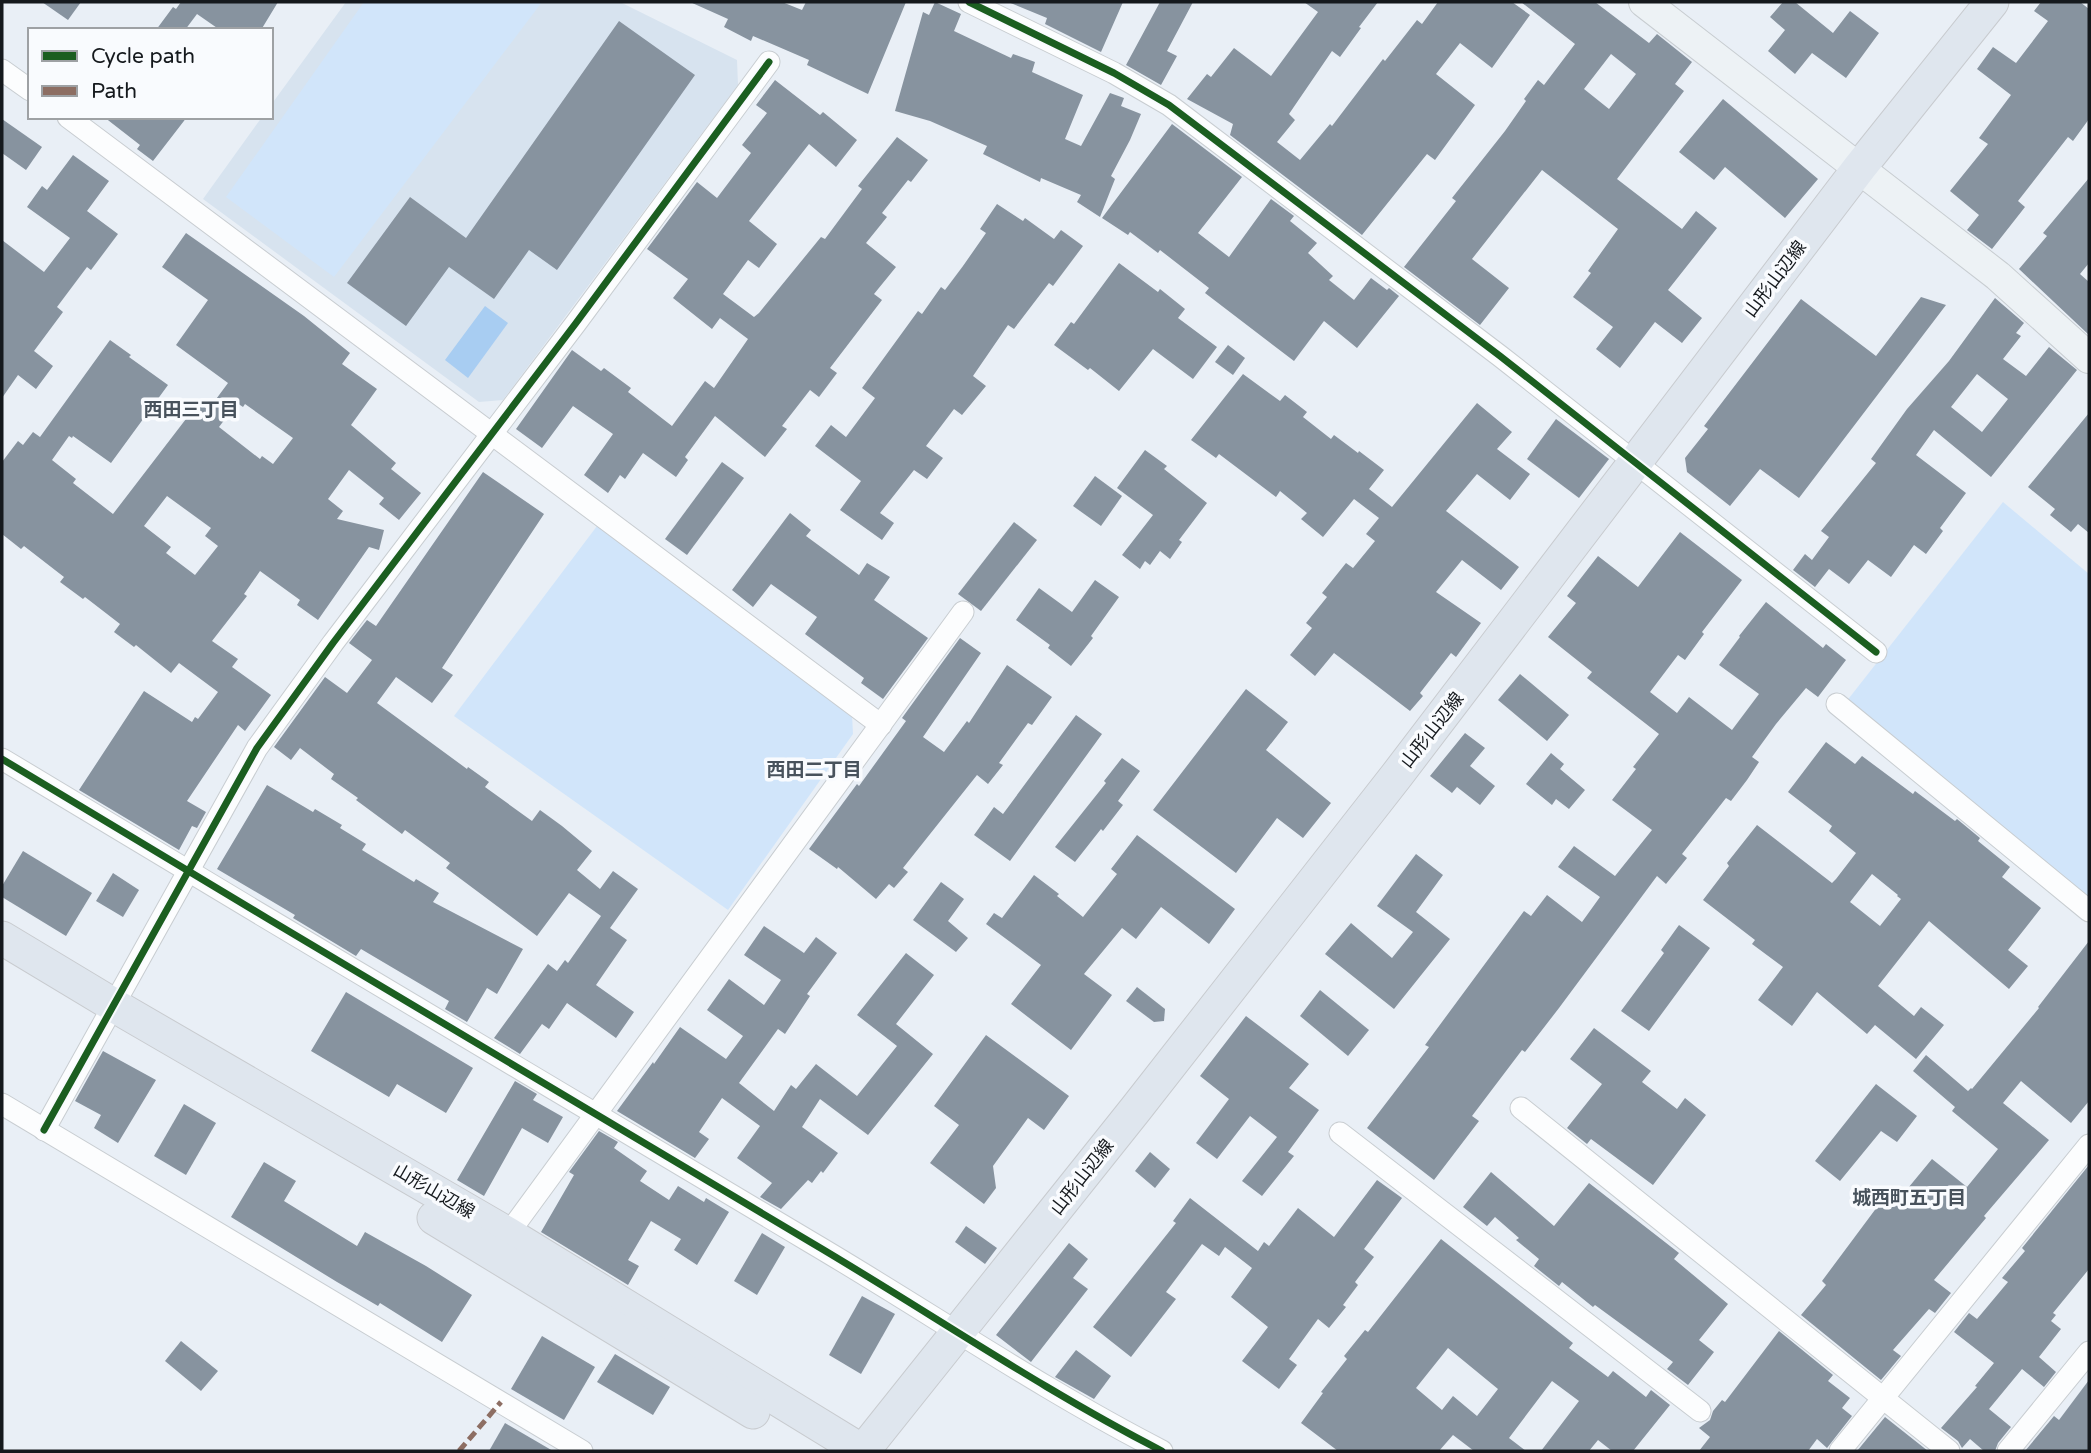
<svg xmlns="http://www.w3.org/2000/svg" width="2091" height="1453" viewBox="0 0 2091 1453" font-family="'Varela Round','Noto Sans JP',sans-serif">
<rect width="100%" height="100%" fill="#e9eff6"/>
<path fill="#d7e3ef" d="M346 2H620L737 60 738 85 503 400 479 402 203 199 262 117H271V105Z"/>
<g fill="#d1e5fa">
<path d="M364 2H542L334 277 226 197Z"/>
<path d="M2003 502 2089 574V901L1846 702Z"/>
<path d="M597 526 852 715 853 734 728 910 454 716Z"/>
</g>
<path fill="#a8cdf2" d="M485 306 508 323 468 378 445 360Z"/>
<g fill="#87939f" fill-rule="evenodd">
<path d="M42 2H81L68 20Z"/>
<path d="M181 2H278L261 30H220L197 14 185 30H156L173 7 176 9Z"/>
<path d="M690 2H782L802 10 806 2H906L868 94 807 65 809 60 753 36 751 41 724 27 728 19Z"/>
<path d="M935 2 961 14 954 31 1011 58 1013 54 1035 62 1032 72 1083 95 1065 139 1081 146 1110 93 1124 98 1121 106 1141 114 1130 140 1111 176 1115 179 1100 217 1077 202 1081 195 1041 178 1040 182 983 154 987 146 930 121 895 111 923 12 929 15Z"/>
<path d="M1008 2H1123L1101 52 1045 24 1047 18Z"/>
<path d="M1160 2H1193L1167 51 1177 56 1161 85 1126 65Z"/>
<path d="M1304 2H1378L1359 27 1361 28 1340 57 1332 51 1289 114 1295 120 1277 142 1300 160 1330 124 1332 126 1383 59 1385 61 1417 20 1422 24 1438 2H1512L1530 15 1492 68 1460 43 1436 74 1475 105 1435 160 1427 154 1362 235 1230 135 1233 124 1187 99 1207 74 1211 77 1234 48 1271 76 1318 12Z"/>
<path d="M1521 2H1595L1649 43 1657 34 1692 62 1675 84 1684 91 1617 179 1682 229 1696 211 1717 228 1668 290 1702 318 1682 343 1655 322 1620 368 1596 349 1613 327 1573 297 1591 273 1588 271 1618 229 1542 170 1472 259 1509 288 1480 325 1404 267 1456 201 1452 198 1505 131 1526 101 1524 99 1538 80 1544 85 1575 44ZM1611 54 1636 74 1609 109 1584 89Z"/>
<path d="M1783 2H1795L1833 33 1850 11 1879 33 1846 78 1812 53 1795 74 1768 51 1785 30 1770 17Z"/>
<path d="M2041 2H2080L2089 9V119L2073 141 2068 137 2018 201 2025 207 1992 249 1967 230 1979 215 1950 191 1988 144 1979 138 2011 95 1977 69 1993 47 2016 63 2048 21 2034 11Z"/>
<path d="M619 21 695 75 557 270 529 250 494 299 449 267 406 326 347 283 410 197 466 238Z"/>
<path d="M775 80 820 115 823 112 857 140 836 167 809 144 749 221 777 244 759 268 748 260 723 294 754 317 759 313 821 237 825 239 862 189 858 186 897 137 928 160 911 182 908 180 882 213 887 217 866 243 896 267 874 294 882 300 830 368 837 373 819 397 810 390 782 426 787 429 765 457 715 416 685 457 688 460 676 477 643 453 625 479 620 475 608 493 584 475 613 434 573 406 542 448 516 429 572 350 601 371 604 368 631 388 628 392 672 426 705 381 714 388 748 339 720 318 712 329 673 298 688 279 647 249 697 182 717 198 751 153 742 145 767 113 756 105Z"/>
<path d="M1723 99 1818 179 1785 218 1725 167 1714 180 1679 152Z"/>
<path d="M104 117H187L153 161 137 149 140 145Z"/>
<path d="M2 119 42 147 26 170 2 153Z"/>
<path d="M1172 124 1242 177 1198 233 1229 257 1271 199 1294 216 1290 221 1317 243 1308 253 1333 276 1329 280 1354 300 1371 278 1387 290 1389 288 1399 296 1357 348 1324 321 1294 361 1205 293 1209 288 1160 250 1158 253 1130 232 1128 235 1102 218Z"/>
<path d="M73 155 109 181 87 211 118 234 91 270 87 267 57 307 63 312 34 351 53 366 36 389 18 375 2 398V240L44 272 70 238 27 207 42 186 47 190Z"/>
<path d="M2089 178V263L2080 274 2089 282V335L2019 269 2047 236 2043 233Z"/>
<path d="M997 204 1023 221 1025 218 1054 239 1061 230 1083 246 1053 286 1049 283 1014 329 1008 325 973 376 986 386 962 415 954 409 926 446 943 458 927 479 914 470 880 513 894 523 882 540 840 510 861 481 815 446 831 425 846 437 875 398 862 388 918 311 922 314 941 287 945 290 963 266 986 233 980 229Z"/>
<path d="M186 233 304 316 350 353 342 364 377 389 351 425 396 463 391 469 421 493 399 520 379 504 384 498 349 470 328 499 343 511 337 519 384 530 379 550 369 547 318 620 297 605 300 600 260 571 244 594 247 596 212 641 238 659 232 667 271 695 245 731 238 725 187 801 206 812 197 828 192 826 179 850 79 790 144 691 192 722 195 717 198 719 218 692 179 663 171 673 136 645 134 647 114 632 120 624 85 597 83 599 60 582 64 577 24 546 21 549 2 534V462L18 441 23 445 33 432 40 437 110 340 131 355 129 357 168 385 111 463 73 436 72 438 69 436 52 460 76 479 73 483 113 514 199 402 208 410 228 383 176 345 208 300 162 267ZM237 403 243 407 245 404 293 438 273 464 262 456 260 459 219 427ZM167 496 211 528 205 536 218 546 195 575 166 553 171 547 144 526Z"/>
<path d="M1119 263 1158 292 1160 289 1185 309 1178 318 1217 347 1193 379 1153 349 1119 391 1090 368 1088 370 1054 345 1071 322 1074 324Z"/>
<path d="M1921 297 1946 305 1799 498 1760 469 1730 506 1687 472 1685 458 1708 429 1704 426 1801 299 1876 356Z"/>
<path d="M1995 298 2024 323 2016 333 2021 336 2003 359 2026 376 2049 347 2077 370 1991 477 1934 430 1916 455 1966 493 1940 528 1943 531 1926 554 1914 545 1891 577 1868 560 1849 584 1829 569 1815 587 1793 570 1805 554 1812 560 1829 537 1821 531 1876 463 1871 459 1907 409 1949 361ZM1977 374 2008 399 1982 432 1951 407Z"/>
<path d="M1228 345 1245 358 1233 375 1215 362Z"/>
<path d="M1243 374 1280 401 1285 395 1307 412 1303 417 1331 439 1334 435 1358 453 1359 451 1384 470 1369 489 1392 507 1477 403 1512 432 1497 449 1530 474 1510 500 1477 474 1446 511 1519 567 1501 590 1462 560 1436 592 1481 623 1456 657 1451 653 1420 693 1423 696 1410 711 1334 653 1315 676 1290 655 1312 628 1306 623 1327 597 1322 593 1346 563 1353 568 1375 541 1366 534 1379 518 1354 499 1323 537 1301 519 1307 513 1280 491 1276 497 1219 454 1216 458 1191 440Z"/>
<path d="M2089 413V533L2078 524 2071 532 2050 515 2055 509 2028 487Z"/>
<path d="M1556 419 1609 459 1579 498 1527 459Z"/>
<path d="M1145 450 1167 466 1164 469 1207 503 1179 540 1182 542 1170 559 1160 551 1150 565 1145 561 1140 569 1122 555 1153 515 1117 488Z"/>
<path d="M722 462 744 478 687 555 665 539Z"/>
<path d="M483 472 544 514 442 668 453 675 432 703 396 677 377 703 467 769 468 767 489 782 485 787 532 821 540 810 562 826 592 851 577 870 600 889 613 871 638 889 610 928 627 940 596 985 634 1012 616 1038 567 1003 549 1029 542 1024 520 1054 494 1038 548 964 557 971 565 960 568 963 601 916 569 893 537 936 446 868 450 863 405 830 402 834 356 800 358 798 331 779 334 774 300 748 291 760 274 747 325 677 347 693 372 660 349 643 367 620 376 626Z"/>
<path d="M1095 476 1122 496 1101 526 1073 506Z"/>
<path d="M790 513 811 530 806 536 859 575 867 563 890 577 874 600 928 638 883 699 861 683 864 678 805 634 817 617 771 584 753 607 732 590Z"/>
<path d="M1014 522 1037 540 981 611 958 594Z"/>
<path d="M1680 532 1742 580 1702 632 1704 634 1685 660 1678 655 1650 692 1677 713 1689 697 1732 730 1759 694 1719 665 1740 637 1739 636 1766 602 1823 648 1826 644 1846 660 1818 697 1806 688 1776 724 1752 757 1759 762 1747 780 1731 801 1726 798 1682 854 1687 858 1666 884 1657 876 1559 1008 1525 1052 1522 1050 1472 1116 1479 1121 1434 1180 1367 1128 1429 1047 1425 1045 1524 911 1531 916 1547 895 1582 922 1600 897 1558 867 1574 846 1615 876 1652 830 1612 800 1636 769 1633 767 1659 734 1587 678 1592 672 1548 637 1576 603 1567 596 1598 556 1638 587Z"/>
<path d="M1095 580 1119 597 1091 636 1093 638 1071 666 1048 648 1050 645 1016 620 1039 588 1072 612Z"/>
<path d="M960 638 981 653 923 737 944 752 967 721 969 723 1007 665 1052 697 1032 725 1028 723 999 763 1003 765 988 784 977 775 903 868 908 872 894 888 889 884 876 899 838 867 837 869 809 849 857 784 859 786 906 721 902 718Z"/>
<path d="M1520 674 1569 715 1547 741 1498 700Z"/>
<path d="M1246 689 1288 722 1266 750 1331 803 1303 838 1277 818 1236 873 1153 810Z"/>
<path d="M1076 715 1102 734 1010 861 974 835 994 807 1003 814Z"/>
<path d="M1465 733 1485 748 1470 766 1495 786 1480 805 1457 787 1452 793 1430 776Z"/>
<path d="M1826 742 1855 764 1862 756 1913 794 1915 791 1955 821 1957 819 1980 838 1978 841 2010 867 2002 877 2041 908 2008 950 2028 966 2009 989 1929 921 1878 986 1914 1016 1921 1007 1944 1025 1916 1059 1875 1025 1867 1034 1817 992 1792 1026 1758 1000 1783 967 1752 944 1755 940 1703 900 1729 866 1727 863 1757 825 1832 883 1836 879 1856 853 1829 831 1832 826 1788 792ZM1872 874 1898 895 1897 896 1901 899 1880 926 1850 902Z"/>
<path d="M1551 753 1564 764 1560 769 1585 790 1569 809 1556 799 1552 805 1526 784Z"/>
<path d="M1122 758 1140 771 1118 801 1123 805 1103 831 1101 829 1075 862 1055 847 1106 783 1104 781Z"/>
<path d="M267 785 313 812 315 809 342 825 340 828 366 844 362 850 414 882 416 879 439 893 433 902 523 949 497 994 487 988 467 1022 445 1009 449 1001 361 949 356 956 293 918 295 915 217 869Z"/>
<path d="M1137 835 1235 909 1209 944 1161 907 1136 939 1122 928 1084 974 1112 995 1071 1050 1011 1004 1041 965 986 924 994 913 1002 918 1034 875 1059 894 1057 896 1083 917 1117 874 1111 869Z"/>
<path d="M23 851 92 893 66 936 2 897V886Z"/>
<path d="M1416 854 1443 875 1416 912 1450 939 1394 1009 1325 954 1351 923 1392 958 1413 932 1377 906Z"/>
<path d="M113 873 139 890 123 917 96 901Z"/>
<path d="M941 882 964 899 948 921 968 938 956 952 913 920Z"/>
<path d="M1679 925 1710 948 1649 1031 1621 1011 1664 953 1661 950Z"/>
<path d="M764 926 804 953 816 937 837 953 807 994 810 996 785 1034 778 1029 739 1083 774 1111 791 1085 796 1089 816 1064 857 1096 897 1046 857 1015 906 953 934 975 896 1024 933 1054 868 1135 820 1099 802 1127 838 1153 823 1173 821 1171 812 1183 808 1180 781 1209 760 1197 772 1183 737 1158 760 1126 722 1098 699 1132 709 1139 695 1158 617 1111 653 1062 654 1064 680 1027 726 1059 743 1036 707 1010 729 979 764 1005 781 980 744 955Z"/>
<path d="M2089 941V1101L2071 1123 2021 1081 2003 1103 2049 1140 1984 1216 1986 1218 1934 1280 1951 1293 1935 1313 1929 1309 1893 1350 1901 1356 1881 1380 1801 1315 1826 1285 1822 1281 1889 1191 1899 1199 1932 1159 1967 1187 1998 1149 1952 1111 1955 1107 1913 1071 1926 1055 1968 1091 1971 1088 1972 1089 2039 1008 2038 1007Z"/>
<path d="M1137 987 1165 1009 1164 1021 1154 1022 1126 1001Z"/>
<path d="M1320 990 1369 1030 1348 1056 1300 1016Z"/>
<path d="M346 992 473 1068 446 1113 397 1084 389 1097 311 1051Z"/>
<path d="M1246 1016 1309 1064 1289 1088 1319 1110 1288 1152 1294 1156 1262 1196 1242 1181 1277 1137 1250 1116 1217 1159 1196 1143 1229 1099 1200 1076Z"/>
<path d="M1594 1028 1651 1071 1642 1082 1677 1109 1685 1098 1706 1115 1653 1185 1591 1139 1587 1144 1567 1128 1602 1084 1570 1059Z"/>
<path d="M986 1035 1069 1096 1044 1130 1028 1118 993 1166 996 1188 984 1204 930 1163 959 1125 934 1106Z"/>
<path d="M103 1051 156 1080 118 1143 94 1128 101 1115 75 1101Z"/>
<path d="M515 1081 537 1094 533 1100 563 1117 548 1143 522 1128 484 1196 457 1180Z"/>
<path d="M1876 1084 1917 1116 1897 1142 1881 1131 1840 1181 1815 1161Z"/>
<path d="M184 1104 216 1123 186 1175 154 1156Z"/>
<path d="M599 1131 618 1142 614 1148 647 1171 640 1181 669 1200 678 1186 704 1202 706 1198 729 1212 697 1265 674 1250 681 1239 651 1221 628 1260 639 1266 628 1285 541 1232 574 1175 569 1172Z"/>
<path d="M1150 1152 1170 1169 1155 1188 1135 1171Z"/>
<path d="M264 1162 296 1181 284 1201 357 1246 365 1232 426 1266 472 1295 442 1342 380 1303 378 1306 337 1282 231 1217Z"/>
<path d="M2089 1165V1269L2053 1313 2056 1315 2051 1321 2061 1329 2039 1357 2056 1372 2044 1387 2022 1369 1989 1409 2011 1427 1998 1443 1995 1451H1984L1970 1439 1962 1448 1958 1441 1941 1428 1977 1387 1975 1386 1994 1363 1954 1332 1969 1313 1977 1319 2008 1282 2002 1278 2025 1251 2022 1248Z"/>
<path d="M1491 1172 1554 1226 1589 1183 1679 1253 1674 1259 1728 1304 1699 1340 1714 1352 1688 1385 1667 1369 1673 1362 1595 1305 1593 1307 1562 1282 1559 1286 1534 1266 1539 1259 1516 1240 1519 1238 1495 1217 1487 1226 1463 1207Z"/>
<path d="M1377 1180 1402 1198 1364 1249 1374 1257 1355 1282 1358 1285 1343 1305 1346 1307 1329 1328 1318 1319 1289 1359 1297 1365 1279 1389 1242 1361 1268 1327 1231 1297 1252 1268 1225 1247 1219 1256 1202 1244 1166 1292 1176 1299 1131 1357 1093 1327 1176 1223 1173 1221 1190 1198 1258 1251 1264 1242 1269 1246 1298 1208 1334 1237Z"/>
<path d="M966 1226 997 1248 985 1264 955 1242Z"/>
<path d="M762 1233 785 1247 757 1295 734 1281Z"/>
<path d="M1441 1239 1573 1343 1569 1348 1608 1377 1613 1371 1646 1397 1651 1390 1670 1405 1633 1451H1612L1598 1440 1589 1451H1541L1579 1401 1552 1381 1509 1438 1526 1451H1474L1453 1435 1439 1451H1338L1301 1423 1323 1393 1321 1392 1347 1359 1344 1356 1365 1330 1368 1332ZM1448 1348 1498 1389 1477 1416 1453 1396 1442 1410 1416 1388Z"/>
<path d="M1069 1243 1088 1259 1073 1278 1088 1289 1031 1362 996 1335Z"/>
<path d="M862 1296 895 1314 861 1374 829 1355Z"/>
<path d="M1779 1331 1833 1375 1828 1381 1850 1398 1842 1408 1852 1416 1827 1448 1817 1439 1808 1451H1699L1710 1437 1699 1428 1710 1420 1713 1411 1722 1400 1725 1402Z"/>
<path d="M542 1336 595 1367 564 1420 511 1389Z"/>
<path d="M181 1341 218 1371 201 1391 165 1361Z"/>
<path d="M1076 1350 1111 1376 1094 1399 1055 1377Z"/>
<path d="M615 1354 670 1387 653 1415 597 1382Z"/>
<path d="M2089 1380V1451H2025L2054 1416 2059 1420Z"/>
<path d="M1885 1417 1928 1451H1857Z"/>
<path d="M505 1423 553 1451H489Z"/>
</g>
<g fill="none" stroke-linecap="round" stroke-linejoin="round">
<defs>
<g id="street">
<path d="M969 2 1114 73 1169 105 1500 356 1876 652"/>
<path d="M2 70 30 90"/>
<path d="M68 117 881 725"/>
<path d="M1837 704 2089 911"/>
<path d="M2 759C271 922 542 1081 812 1243 929 1312 1041 1389 1162 1451"/>
<path d="M2 1104 582 1451"/>
<path d="M1521 1108 1949 1451"/>
<path d="M44 1130 257 748 333 643 576 323 769 62"/>
<path d="M1340 1133 1700 1411"/>
<path d="M508 1234 963 612"/>
<path d="M1840 1451 2089 1145"/>
<path d="M2008 1451 2089 1352"/>
</g>
<path id="secondary" d="M1644 2 1998 276 2089 358"/>
<g id="primary">
<path d="M2 938 115 1006 508 1234 862 1451"/>
<path d="M434 1218 753 1412"/>
<path d="M863 1451 1135 1110 1397 775 1860 167 1992 2"/>
</g>
</defs>
<use href="#street" stroke="#c8cdd1" stroke-width="23"/>
<use href="#secondary" stroke="#c8cdd1" stroke-width="32"/>
<use href="#primary" stroke="#c8cbcf" stroke-width="35"/>
<use href="#street" stroke="#fcfdfe" stroke-width="21"/>
<use href="#secondary" stroke="#edf2f5" stroke-width="30"/>
<use href="#primary" stroke="#dfe6ee" stroke-width="33"/>
<path stroke="#8d6e63" stroke-width="5" stroke-dasharray="10 5" stroke-linecap="butt" d="M459 1451 501 1402"/>
<defs>
<g id="cycleway">
<path d="M969 2 1114 73 1169 105 1500 356 1876 652"/>
<path d="M2 759C271 922 542 1081 812 1243 929 1312 1041 1389 1162 1451"/>
<path d="M44 1130 257 748 333 643 576 323 769 62"/>
</g>
</defs>
<use href="#cycleway" stroke="#f9fbfe" stroke-width="11"/>
<use href="#cycleway" stroke="#1b5e20" stroke-width="7"/>
</g>
<g text-anchor="middle" stroke-width="7" stroke-linejoin="round" paint-order="stroke">
<g font-size="18" fill="#15191d" stroke="#f9fbfe">
<text transform="translate(1775 279) rotate(-53)" y="6">山形山辺線</text>
<text transform="translate(1432 730) rotate(-52)" y="6">山形山辺線</text>
<text transform="translate(1082 1177) rotate(-52)" y="6">山形山辺線</text>
<text transform="translate(434 1191) rotate(30)" y="6">山形山辺線</text>
</g>
<g font-size="19" font-weight="bold" fill="#48525c" stroke="#f9fbfe">
<text x="191" y="416">西田三丁目</text>
<text x="814" y="776">西田二丁目</text>
<text x="1909" y="1204">城西町五丁目</text>
</g>
</g>
<rect width="2091" height="1453" fill="none" stroke="#15191d" stroke-width="7"/>
<rect x="28" y="28" width="245" height="91" fill="#f9fbfe" stroke="#9ea1a4" stroke-width="2"/>
<rect x="42" y="51" width="35" height="10" fill="#1b5e20" stroke="#9ea1a4" stroke-width="2"/>
<text x="91" y="63" font-size="21" fill="#15191d">Cycle path</text>
<rect x="42" y="86" width="35" height="10" fill="#8d6e63" stroke="#9ea1a4" stroke-width="2"/>
<text x="91" y="98" font-size="21" fill="#15191d">Path</text>
</svg>
